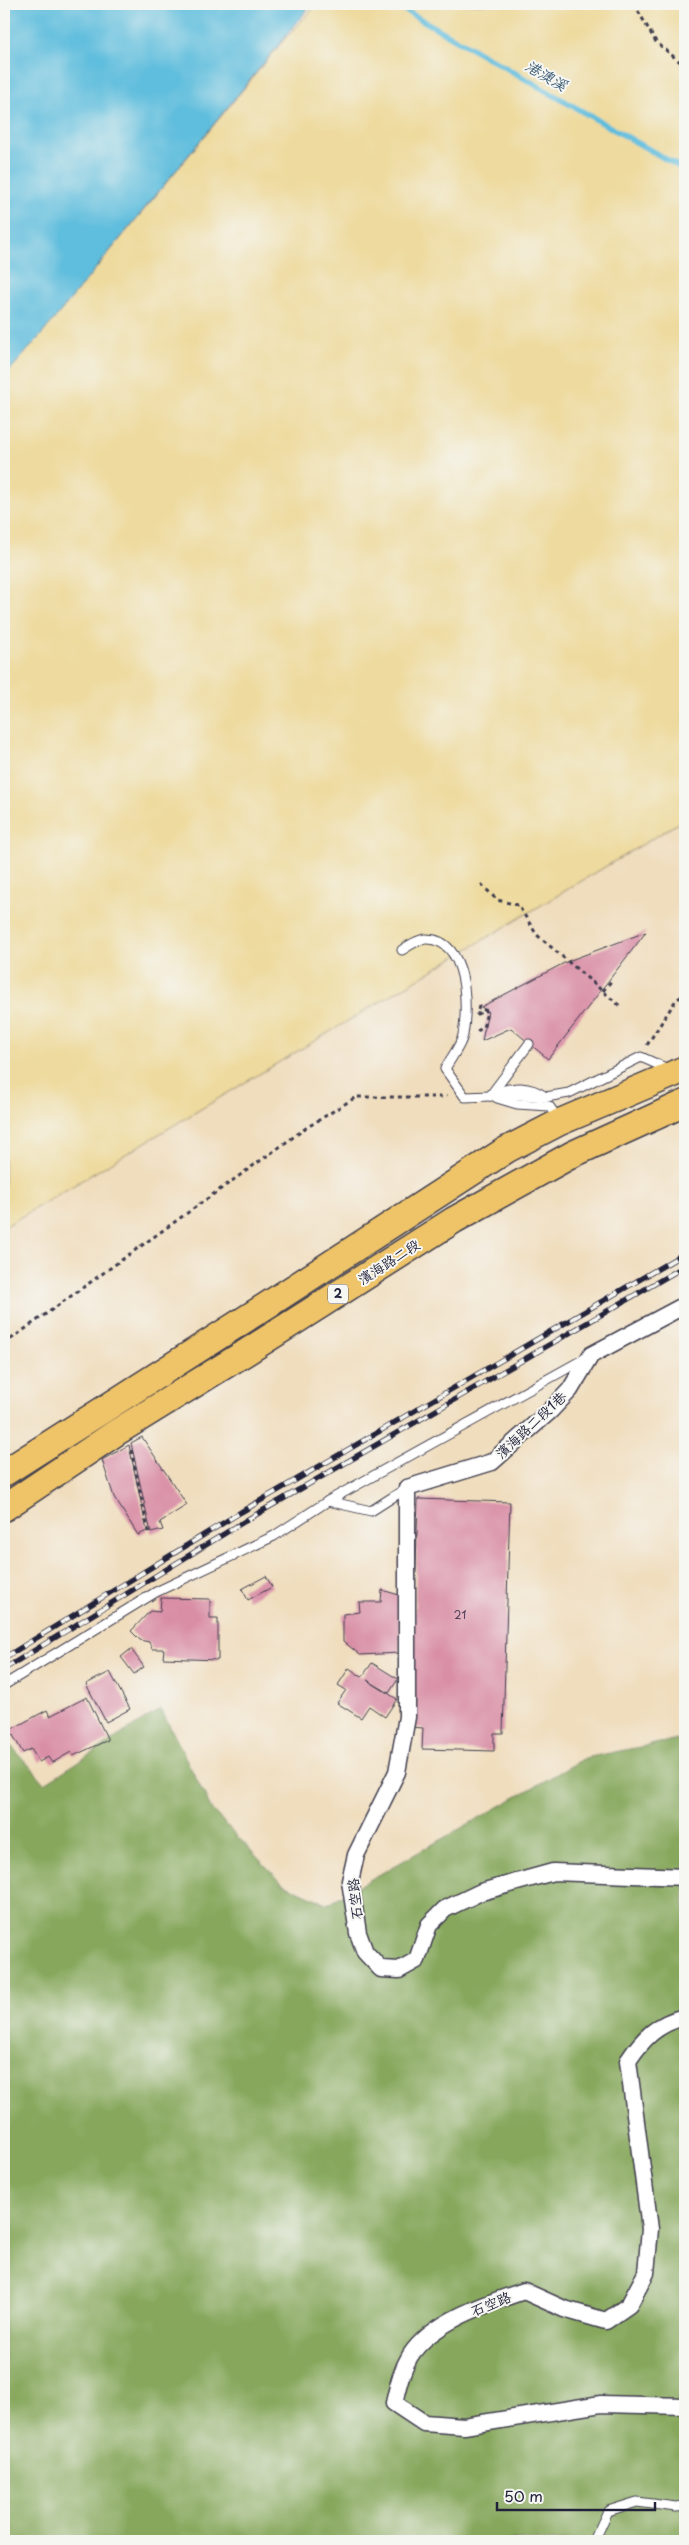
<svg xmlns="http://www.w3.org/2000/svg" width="689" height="2545" viewBox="0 0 689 2545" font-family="'Playpen Sans','LXGW WenKai TC',sans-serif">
<rect width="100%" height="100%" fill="#f6f6f2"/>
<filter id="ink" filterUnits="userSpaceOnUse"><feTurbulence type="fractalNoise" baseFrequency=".02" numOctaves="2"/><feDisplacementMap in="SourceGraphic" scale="10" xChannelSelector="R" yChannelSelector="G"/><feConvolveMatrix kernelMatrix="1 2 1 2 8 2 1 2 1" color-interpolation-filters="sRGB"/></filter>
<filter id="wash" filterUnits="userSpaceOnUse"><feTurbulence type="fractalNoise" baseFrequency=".0096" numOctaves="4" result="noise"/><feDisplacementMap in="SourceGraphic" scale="20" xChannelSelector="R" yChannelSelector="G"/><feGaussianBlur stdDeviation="1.12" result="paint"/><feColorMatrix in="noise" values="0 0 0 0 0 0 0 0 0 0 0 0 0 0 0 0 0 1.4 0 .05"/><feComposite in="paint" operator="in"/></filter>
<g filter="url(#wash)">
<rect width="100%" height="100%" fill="#f0ddbd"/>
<path fill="#86a75b" stroke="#54644b" d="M161 1709 212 1810 282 1883 327 1904 585 1758 685 1738V2541H4V1738L45 1783Z"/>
<path fill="#eeda9e" stroke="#887e6c" d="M318 4H685V819L4 1227V377L42 334 283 41Z"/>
<path fill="#5fbddd" stroke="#40708c" d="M4 4H312L42 334 4 377Z"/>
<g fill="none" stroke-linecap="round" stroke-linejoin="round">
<path stroke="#5fbddd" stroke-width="6" d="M394 4 685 170"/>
</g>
<g id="blocks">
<g fill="#d98ea6">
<path d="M646 932 548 1059 511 1028 482 1041 488 1011 481 1007 568 961Z"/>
<path d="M142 1437 187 1505 160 1522 163 1530 151 1533 131 1443Z"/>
<path d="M129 1445 147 1531 138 1535 114 1497 102 1460Z"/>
<path d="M418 1499 510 1502 503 1733H494V1751L422 1749 423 1728 411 1727Z"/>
<path d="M266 1576 272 1587 248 1600 242 1589Z"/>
<path d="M382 1590 399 1595 400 1653 360 1655 343 1641V1614L360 1612 359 1602H381Z"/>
<path d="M161 1598 210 1599V1618H218V1660L163 1658 164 1649H152L149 1642 140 1640 131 1631 150 1611 160 1612Z"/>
<path d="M131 1649 144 1667 134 1674 121 1657Z"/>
<path d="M372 1663 398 1679 389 1693 367 1680 397 1699 385 1717 369 1706 361 1718 337 1703 346 1690 338 1685 349 1668 362 1677Z"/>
<path d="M110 1672 130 1709 106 1722 86 1684Z"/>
<path d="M87 1697 108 1740 73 1756 71 1752 52 1763 48 1757 39 1762 31 1749 23 1753 10 1730 47 1710 50 1716Z"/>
</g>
</g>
</g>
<g filter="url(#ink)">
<use href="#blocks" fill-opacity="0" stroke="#413e4e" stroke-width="1"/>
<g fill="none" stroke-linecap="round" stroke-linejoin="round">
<defs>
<g id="service">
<path d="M402 950C408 946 419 939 426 939 468 939 468 1007 463 1035 461 1046 450 1059 445 1069L465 1097 518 1095 546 1097 569 1093 641 1057 670 1070"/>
<path d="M495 1094C512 1085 530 1086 546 1097"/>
<path d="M490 1096 529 1044"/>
<path d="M497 1098 517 1104 549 1106 559 1120"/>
<path d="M328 1501 371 1511 407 1488"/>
<path d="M4 1685 156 1592 274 1536 328 1501 586 1358"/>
<path d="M594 2541 608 2511 637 2502 676 2507 685 2506"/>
</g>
<g id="minor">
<path d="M685 1305 591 1355 570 1390 550 1411 492 1462 407 1488V1717L397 1772 356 1855 350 1881 358 1933 365 1952 381 1969 399 1970 417 1960 429 1925 445 1909 481 1892 553 1872 685 1877"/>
<path d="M685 2017C658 2023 643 2038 628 2061L650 2229 646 2273 629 2305 606 2321 564 2309 524 2291C488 2303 431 2322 410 2356 401 2371 398 2386 394 2403L424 2423 464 2426 601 2404 685 2406"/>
</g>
<g id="primary">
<path d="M4 1473 269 1304 506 1150 560 1122 685 1069"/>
<path d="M4 1508 117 1432 245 1353 454 1220 573 1154 685 1103"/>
</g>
</defs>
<use href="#service" stroke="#413e4e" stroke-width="11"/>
<use href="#minor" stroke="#413e4e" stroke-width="19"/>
<use href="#primary" stroke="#413e4e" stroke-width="29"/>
<g stroke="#413e4e" stroke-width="3" stroke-dasharray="4 4" stroke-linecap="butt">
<path d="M634 4 656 42 685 66"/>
<path d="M481 884 497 900 518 905 537 935 620 1006"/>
<path d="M603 991 612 980"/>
<path d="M477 1031 483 1028 487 1012 479 1006"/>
<path d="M647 1045 676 1000 685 994"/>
<path d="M4 1344 306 1128 356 1097H447"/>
<path d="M131 1450 149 1534"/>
</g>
<use href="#service" stroke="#fff" stroke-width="9"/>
<use href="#minor" stroke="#fff" stroke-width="16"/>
<use href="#primary" stroke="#efc469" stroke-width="26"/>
<defs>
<g id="rail">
<path d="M4 1658 241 1512 685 1253"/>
<path d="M4 1669 245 1521 685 1266"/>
</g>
</defs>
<use href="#rail" stroke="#22223b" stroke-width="5.5"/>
<use href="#rail" stroke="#f6f6f2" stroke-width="4" stroke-dasharray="11" stroke-linecap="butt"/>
<path stroke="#413e4e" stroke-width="3" stroke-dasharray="4 4" stroke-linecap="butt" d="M479 1006 477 1014 487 1010"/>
</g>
</g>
<g text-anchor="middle" stroke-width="4" stroke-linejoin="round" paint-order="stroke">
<g font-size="11" fill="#503d56">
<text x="460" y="1619">21</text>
</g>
<rect fill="#f6f6f2" stroke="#626272" stroke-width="1" x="328" y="1284.5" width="20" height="19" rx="4"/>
<g font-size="12" font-weight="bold" fill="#22223b">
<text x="338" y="1298">2</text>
</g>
<g font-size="14" fill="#22223b" stroke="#f6f6f2">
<text transform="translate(389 1262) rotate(-33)" y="5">濱海路二段</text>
<text transform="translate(531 1425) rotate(-43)" y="5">濱海路二段1巷</text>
<text transform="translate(355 1899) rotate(-96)" y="5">石空路</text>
<text transform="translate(491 2304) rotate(-22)" y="5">石空路</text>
</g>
<g font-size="15" font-style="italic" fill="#375874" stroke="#f6f6f2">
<text transform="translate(546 76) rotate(30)" y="5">港澳溪</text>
</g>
</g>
<rect width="689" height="2545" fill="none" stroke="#f6f6f2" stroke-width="20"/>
<path d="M497 2502v8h158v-8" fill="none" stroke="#22223b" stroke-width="2.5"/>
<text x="504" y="2502" font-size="15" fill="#22223b" stroke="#f6f6f2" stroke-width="4" paint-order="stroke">50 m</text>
</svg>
